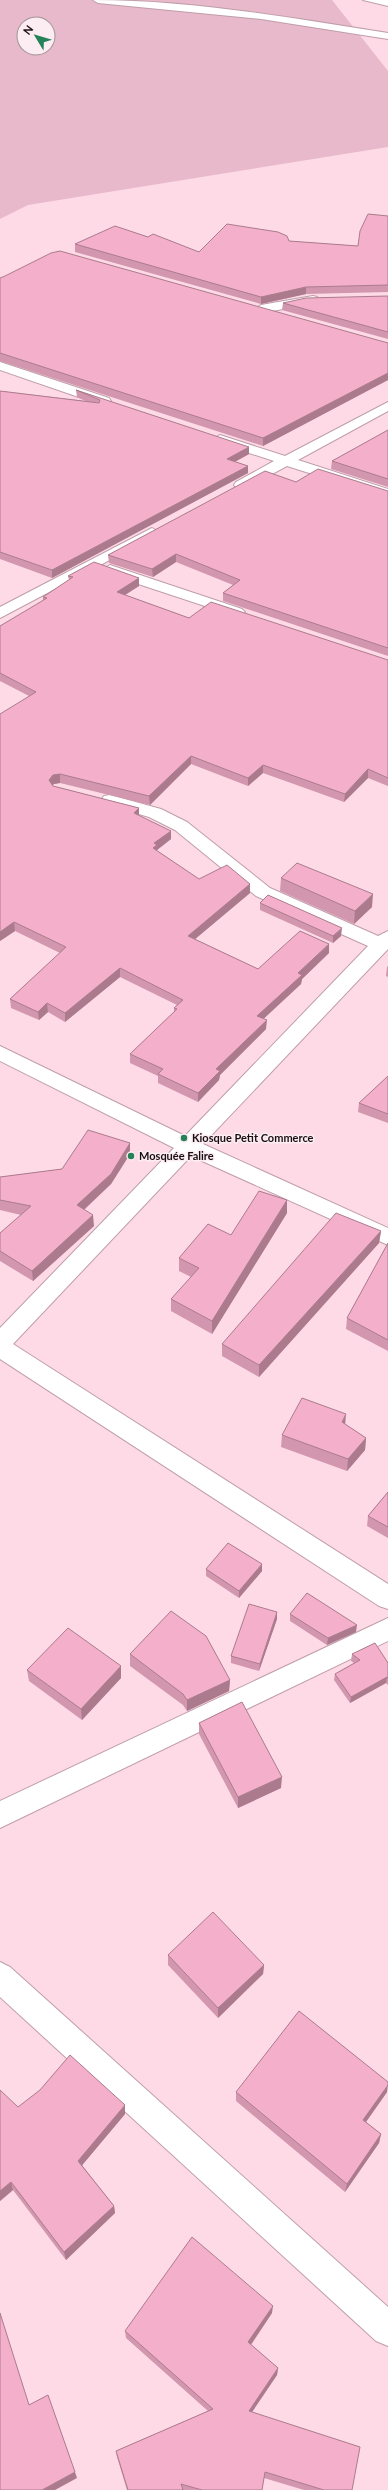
<svg xmlns="http://www.w3.org/2000/svg" width="388" height="2490" viewBox="0 0 388 2490" font-family="Lato,sans-serif">
<rect width="100%" height="100%" fill="#fddae6"/>
<path fill="#e8b9ca" fill-rule="evenodd" d="M0 0H332L388 71V147L28 205 0 219ZM24 24H48V48H24Z"/>
<g fill="none" stroke-linecap="round" stroke-linejoin="round">
<defs>
<g id="minor">
<path d="M93 0C192 0 291 18 388 33V39L261 19 98 3Z"/>
<path d="M363 0H388V6Z"/>
<path d="M313 296 317 297 319 300 317 303 261 313 255 309 261 305Z"/>
<path d="M0 362 109 398 111 401 104 405 99 404 0 370Z"/>
<path d="M388 402V411L298 460 388 489V498L287 466 246 488H236L234 485 236 482 274 461 215 442 213 439 220 435 285 456Z"/>
<path d="M152 528 159 532 157 535 0 618V607Z"/>
<path d="M110 565 242 609 245 612 242 615H232L105 573 102 570Z"/>
<path d="M110 795 161 809 187 822 270 888 378 936 388 931V949L203 1144 388 1228V1245L191 1156 13 1344 388 1584V1609L379 1606 0 1359V1328L174 1148 0 1061V1046L185 1136 368 946 256 896 175 830 149 817 104 804 101 800 104 796Z"/>
<path d="M388 1618V1641L0 1828V1801Z"/>
<path d="M0 1962 10 1967 388 2307V2346L376 2341 0 1997Z"/>
</g>
</defs>
<use href="#minor" stroke="#bf9ea9" stroke-width="2"/>
<use href="#minor" fill="#fff" fill-rule="evenodd"/>
</g>
<g fill="#d297ae">
<path d="M388 216V339L282 310 283 303 388 296V292L306 294 261 304 75 252V244L148 237 199 252 289 241 358 246Z"/>
<path d="M0 278 388 343V380L263 446 0 361V362Z"/>
<path d="M76 390 249 454 235 462 248 466V473L52 578 0 559V391L86 401 77 397Z"/>
<path d="M388 430V487L331 469 332 461Z"/>
<path d="M296 482 388 491V656L223 601V593L233 585 176 562 153 577 109 563 108 555Z"/>
<path d="M68 576 139 578V586L125 595 189 618 388 660V786L368 778 344 802 263 773 248 786 191 764 150 805 60 783 54 784 52 785 53 786 139 808V816L171 839 157 850V851L199 879 250 884V893L195 939 258 969 329 953 302 979 301 984 263 1019 266 1029 220 1075 219 1080 198 1102 158 1083V1076L130 1063V1054L174 1012V1008L177 1005 120 977 65 1022 48 1012 39 1020 11 1008 10 999 60 953 15 931 0 941 29 696 0 681V626L43 601V597L69 580Z"/>
<path d="M281 878 372 907 354 924 280 891Z"/>
<path d="M260 903 341 936 333 943 260 910Z"/>
<path d="M388 966V977L386 976 387 967Z"/>
<path d="M388 1076V1123L358 1112 359 1103Z"/>
<path d="M130 1143V1154L111 1184 84 1210 94 1226 33 1281 0 1261V1233L21 1215 0 1210V1177L62 1169Z"/>
<path d="M287 1200V1213L212 1334 171 1311V1299L191 1277 179 1271V1258L231 1235Z"/>
<path d="M381 1231 379 1243 259 1377 222 1356V1344Z"/>
<path d="M388 1243V1351L346 1329 347 1318Z"/>
<path d="M345 1424 366 1438 365 1450 347 1471 281 1447 282 1435Z"/>
<path d="M388 1492V1538L367 1526 368 1516Z"/>
<path d="M206 1569 262 1571 239 1598 206 1576Z"/>
<path d="M290 1614 356 1632 327 1645 290 1621Z"/>
<path d="M277 1619 259 1671 231 1663V1656Z"/>
<path d="M130 1654 230 1680 229 1691 187 1711 183 1705 130 1666Z"/>
<path d="M352 1654 388 1663V1685L386 1683 350 1703 334 1680 335 1674 354 1663 351 1661Z"/>
<path d="M27 1670 121 1678 82 1720 29 1681Z"/>
<path d="M199 1723 281 1788 238 1808 199 1734Z"/>
<path d="M168 1955 264 1965 263 1974 218 2018 168 1965Z"/>
<path d="M236 2092H387L366 2122 381 2134 379 2143 345 2192 236 2101Z"/>
<path d="M18 2107 125 2114 82 2165 114 2206 115 2213 66 2260 13 2190 0 2201Z"/>
<path d="M272 2313 251 2345 278 2368 277 2375 252 2412 352 2490H304L264 2478 262 2490H127L117 2457 116 2451 208 2411 126 2338 125 2331Z"/>
</g>
<g fill="#ab7b8d">
<path d="M306 287V294L261 304V297Z"/>
<path d="M388 373V380L263 446V438Z"/>
<path d="M249 447V454L227 466V459Z"/>
<path d="M248 466V473L52 578V570Z"/>
<path d="M176 554V562L153 577 152 569Z"/>
<path d="M139 578V586L117 600V592Z"/>
<path d="M191 756V764L150 805 149 796Z"/>
<path d="M263 765V773L248 786V778Z"/>
<path d="M368 769V778L344 802 345 794Z"/>
<path d="M60 774V783L54 784 50 788 49 780 53 775Z"/>
<path d="M139 808V816L134 813Z"/>
<path d="M171 831V839L157 850V853L153 848 154 843Z"/>
<path d="M250 884V893L188 945V936Z"/>
<path d="M373 894 372 907 354 924 355 911Z"/>
<path d="M14 922 15 931 0 941V932Z"/>
<path d="M342 928 341 936 333 943V936Z"/>
<path d="M329 944V953L302 979 301 984 257 1025V1016L298 973Z"/>
<path d="M120 968V977L65 1022V1013Z"/>
<path d="M47 1003 48 1012 39 1020 38 1012Z"/>
<path d="M267 1020 266 1029 220 1075 219 1080 198 1102V1093L216 1069Z"/>
<path d="M130 1143V1154L111 1184 77 1216V1205Z"/>
<path d="M287 1200V1213L212 1334V1321Z"/>
<path d="M93 1215 94 1226 33 1281 32 1271Z"/>
<path d="M381 1231 379 1243 259 1377V1365Z"/>
<path d="M346 1414 345 1426 342 1422Z"/>
<path d="M366 1438 365 1450 347 1471 348 1459Z"/>
<path d="M262 1564V1571L239 1598V1591Z"/>
<path d="M277 1612V1619L259 1671 260 1664Z"/>
<path d="M357 1625 356 1632 327 1645 328 1638Z"/>
<path d="M121 1666V1678L82 1720 81 1709Z"/>
<path d="M387 1677 386 1683 350 1703 351 1697Z"/>
<path d="M230 1680 229 1691 187 1711V1700Z"/>
<path d="M282 1777 281 1788 238 1808V1797Z"/>
<path d="M264 1965 263 1974 218 2018V2008Z"/>
<path d="M388 2085 387 2092 361 2129 363 2120Z"/>
<path d="M125 2105V2114L79 2169 78 2161Z"/>
<path d="M381 2134 379 2143 345 2192 347 2184Z"/>
<path d="M11 2182 13 2190 0 2201V2191Z"/>
<path d="M114 2206 115 2213 66 2260 64 2252Z"/>
<path d="M273 2306 272 2313 247 2350 248 2342Z"/>
<path d="M278 2368 277 2375 248 2418 249 2411Z"/>
<path d="M75 2472 77 2478 55 2490H42Z"/>
</g>
<g fill="#f4b0ca" stroke="#ab7b8d">
<path d="M368 214 388 216V285L306 287 261 297 75 244 115 226 148 237 153 234 199 252 227 224 278 232 287 236 289 241 358 246 360 231Z"/>
<path d="M60 251 388 343V373L263 438 0 353V278L5 276 51 253Z"/>
<path d="M388 296V332L283 303 306 298Z"/>
<path d="M76 390 249 447 227 459 248 466 52 570 0 552V391L99 403 100 400Z"/>
<path d="M388 430V479L332 461Z"/>
<path d="M318 469 388 491V648L223 593 240 580 176 554 152 569 108 555 265 471 296 482Z"/>
<path d="M94 562 139 578 117 592 189 618 211 602 388 660V778L368 769 345 794 263 765 248 778 191 756 149 796 60 774 53 775 49 780 53 786 139 808 134 813 171 831 154 843 157 845 153 848 199 879 227 865 250 884 188 936 258 969 300 931 329 944 298 973 302 975 257 1016 267 1020 216 1069 220 1071 198 1093 158 1074 163 1069 130 1054 177 1009 174 1008 183 1000 120 968 65 1013 47 1003 38 1012 10 999 66 947 14 922 0 932V714L36 692 0 673V626L47 598 43 597 73 577 68 576Z"/>
<path d="M297 863 373 894 355 911 281 878Z"/>
<path d="M268 895 342 928 333 936 260 903Z"/>
<path d="M388 1076V1114L359 1103Z"/>
<path d="M88 1130 130 1143 111 1174 77 1205 93 1215 32 1271 0 1251V1233L31 1206 0 1200V1177L62 1169Z"/>
<path d="M259 1191 287 1200 212 1321 171 1299 199 1268 179 1258 208 1224 231 1235Z"/>
<path d="M336 1213 381 1231 259 1365 222 1344Z"/>
<path d="M388 1243V1340L347 1318Z"/>
<path d="M302 1398 346 1414 342 1422 366 1438 348 1459 282 1435Z"/>
<path d="M388 1492V1527L368 1516Z"/>
<path d="M228 1543 262 1564 239 1591 206 1569Z"/>
<path d="M307 1593 357 1625 328 1638 290 1614Z"/>
<path d="M249 1604 277 1612 260 1664 231 1656Z"/>
<path d="M171 1611 206 1636 230 1680 187 1700 183 1694 130 1654Z"/>
<path d="M68 1628 121 1666 81 1709 27 1670Z"/>
<path d="M375 1643 388 1663V1678L387 1677 351 1697 335 1674 360 1660 352 1654Z"/>
<path d="M242 1702 282 1777 238 1797 199 1723Z"/>
<path d="M213 1912 264 1965 218 2008 168 1955Z"/>
<path d="M299 2011 388 2082V2085L363 2120 381 2134 347 2184 236 2092Z"/>
<path d="M70 2055 125 2105 78 2161 114 2206 64 2252 11 2182 0 2191V2090L18 2107 40 2090Z"/>
<path d="M192 2237 273 2306 248 2342 278 2368 249 2411 360 2447 352 2490H324L265 2472 262 2490H202L181 2484 183 2490H128L116 2451 213 2409 125 2331Z"/>
<path d="M0 2313 29 2405 48 2395 75 2472 42 2490H0Z"/>
</g>
<g fill="#248158" stroke="#fcedf2" stroke-width="1.5">
<circle cx="184" cy="1138" r="4"/>
<circle cx="131" cy="1156" r="4"/>
</g>
<g text-anchor="middle" stroke-width="3" stroke-linejoin="round" paint-order="stroke">
<g font-size="11" font-weight="bold" fill="#1a0e13" stroke="#fcedf2" text-anchor="start">
<text x="192" y="1142">Kiosque Petit Commerce</text>
<text x="139" y="1160">Mosquée Falire</text>
</g>
</g>
<g transform="translate(36 36) rotate(308)"><circle r="19" fill="#fcedf2" stroke="#a29499"/>
<path d="M0-3L7 15L0 10L-7 15Z" fill="#248158"/>
<text y="-6" font-size="11" font-weight="bold" text-anchor="middle" fill="#1a0e13">N</text>
</g>
</svg>
